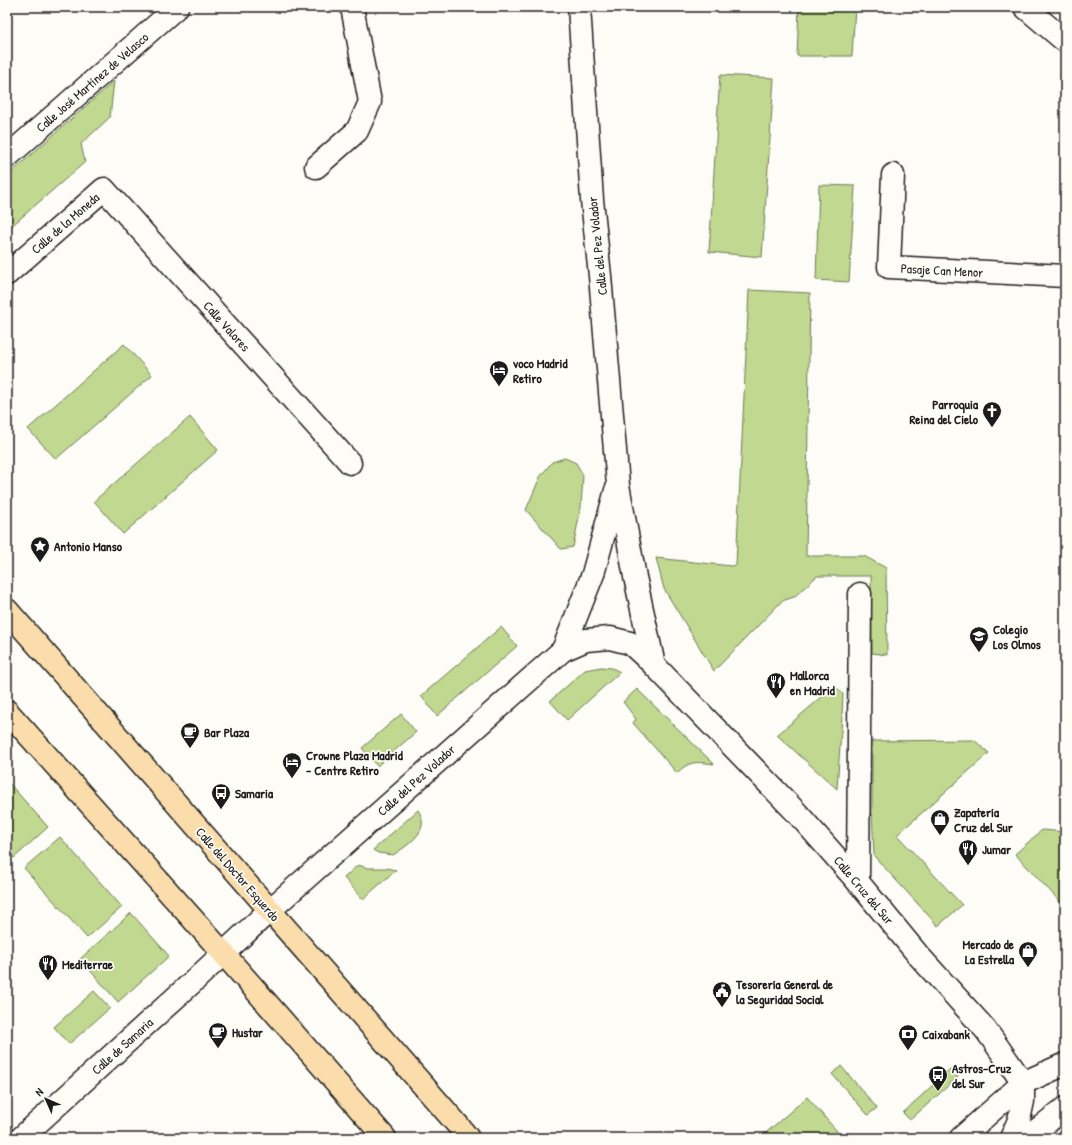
<svg xmlns="http://www.w3.org/2000/svg" width="1072" height="1145" viewBox="0 0 1072 1145" font-family="'Patrick Hand',sans-serif">
<rect width="100%" height="100%" fill="#fdfcf7"/>
<filter id="ink" filterUnits="userSpaceOnUse"><feTurbulence type="fractalNoise" baseFrequency=".025" numOctaves="2"/><feDisplacementMap in="SourceGraphic" scale="8" xChannelSelector="R" yChannelSelector="G"/><feConvolveMatrix kernelMatrix="1 2 1 2 8 2 1 2 1" color-interpolation-filters="sRGB"/></filter>
<g filter="url(#ink)">
<g fill="#c0d88f" stroke="#6e7a56">
<path d="M799 7H855L852 56H797Z"/>
<path d="M720 75 774 78 762 257 709 252Z"/>
<path d="M114 81 110 117 81 144 85 162 7 230V176Z"/>
<path d="M819 185 855 186 849 282 816 280Z"/>
<path d="M749 290 810 293 806 556H864L886 568 887 655 872 653 871 576H817L794 597 782 601 714 671 664 589 656 558 731 566 736 565Z"/>
<path d="M124 344 152 375 56 459 28 429Z"/>
<path d="M190 417 218 450 123 534 94 501Z"/>
<path d="M565 458 576 463 583 475 581 507 573 547 561 549 526 510 540 477 552 462Z"/>
<path d="M1065 616V709H1061Z"/>
<path d="M501 627 517 646 437 716 421 696Z"/>
<path d="M601 667 612 668 620 672 567 720 550 701 585 670Z"/>
<path d="M835 686 843 694 842 716 837 789 777 735Z"/>
<path d="M637 689 714 764C697 762 690 760 677 773L633 723 636 719 623 702Z"/>
<path d="M401 714 416 732 377 766 362 748Z"/>
<path d="M974 740 989 753 897 835 962 905 938 926 874 856 872 812V741Z"/>
<path d="M7 781 48 827 14 858 7 851Z"/>
<path d="M418 810C421 815 423 820 422 826 420 837 403 849 393 855L378 853 373 850Z"/>
<path d="M1042 830 1065 832V907L1015 854Z"/>
<path d="M60 837 122 907 87 938 24 868Z"/>
<path d="M358 865 368 868H386L396 870 363 899 344 878Z"/>
<path d="M131 913 169 956 118 1002 80 959Z"/>
<path d="M94 991 110 1008 69 1044 54 1027Z"/>
<path d="M841 1066 877 1108 868 1115 832 1074Z"/>
<path d="M950 1069 958 1077 910 1120 903 1113Z"/>
<path d="M807 1097 843 1138H760Z"/>
</g>
<g fill="none" stroke-linecap="round" stroke-linejoin="round">
<defs>
<g id="minor">
<path d="M579 7 592 200 600 276 618 485 635 577 654 665"/>
<path d="M1025 7 1065 41"/>
<path d="M7 157 177 7"/>
<path d="M316 167 357 131 370 102 352 7"/>
<path d="M893 175 889 267 1065 276"/>
<path d="M7 274 104 189 350 463"/>
<path d="M563 650 593 574 616 490"/>
<path d="M858 882 860 594"/>
<path d="M21 1138 196 979 270 910 563 650 586 640 610 638 630 643 654 665 797 813 858 882 919 956 985 1029 993 1040 1023 1083V1101L1019 1120 1011 1138"/>
</g>
<g id="secondary">
<path d="M961 1138 1023 1083 1065 1064"/>
<path d="M1027 1138 1065 1108"/>
</g>
<g id="primary">
<path d="M7 610 457 1124 468 1138"/>
<path d="M7 711 223 953 385 1138"/>
</g>
</defs>
<use href="#minor" stroke="#1c1c1c" stroke-width="25"/>
<use href="#secondary" stroke="#1c1c1c" stroke-width="25"/>
<use href="#primary" stroke="#1c1c1c" stroke-width="25"/>
<use href="#minor" stroke="#fdfcf7" stroke-width="22"/>
<use href="#secondary" stroke="#fdfcf7" stroke-width="22"/>
<use href="#primary" stroke="#fbddab" stroke-width="22"/>
</g>
</g>
<defs>
<symbol id="hotel-pin" viewBox="-11 -11 22 30"><path d="M0 17L-7.5 6A9.5 9.5 0 1 1 7.5 6Z" fill="#1c1c1c" stroke="#fdfcf7"/><path d="M-6-4.5h1.5V1H6V5H4.5V3h-9V5H-6ZM-4 0a1.8 1.8 0 1 1 3.6 0ZM.5 0V-2.5h3Q6-2.5 6 0Z" fill="#fff"/></symbol>
<symbol id="church-pin" viewBox="-11 -11 22 30"><path d="M0 17L-7.5 6A9.5 9.5 0 1 1 7.5 6Z" fill="#1c1c1c" stroke="#fdfcf7"/><path d="M-1.2-6h2.4v3.5h3.3v2.4h-3.3V6h-2.4V-.1h-3.3v-2.4h3.3Z" fill="#fff"/></symbol>
<symbol id="sight-pin" viewBox="-11 -11 22 30"><path d="M0 17L-7.5 6A9.5 9.5 0 1 1 7.5 6Z" fill="#1c1c1c" stroke="#fdfcf7"/><path d="M0-6L1.8-2.2L6-1.7L2.9 1.2L3.7 5.4L0 3.3L-3.7 5.4L-2.9 1.2L-6-1.7L-1.8-2.2Z" fill="#fff"/></symbol>
<symbol id="school-pin" viewBox="-11 -11 22 30"><path d="M0 17L-7.5 6A9.5 9.5 0 1 1 7.5 6Z" fill="#1c1c1c" stroke="#fdfcf7"/><path d="M0-5L7-2L0 1L-7-2ZM-4 1L0 2.5L4 1V4Q0 6-4 4Z" fill="#fff"/></symbol>
<symbol id="restaurant-pin" viewBox="-11 -11 22 30"><path d="M0 17L-7.5 6A9.5 9.5 0 1 1 7.5 6Z" fill="#1c1c1c" stroke="#fdfcf7"/><path d="M-5-6h1v4h1v-4h1v4h1v-4h1v5L-1.5 .5V6h-2V.5L-5-1ZM5-6V6H3V1.5H1.5Q1.5-4 5-6Z" fill="#fff"/></symbol>
<symbol id="cafe-pin" viewBox="-11 -11 22 30"><path d="M0 17L-7.5 6A9.5 9.5 0 1 1 7.5 6Z" fill="#1c1c1c" stroke="#fdfcf7"/><path d="M-5.5-4.5H6V0H3Q3 3.5 0 3.5H-2.5Q-5.5 3.5-5.5 0ZM3-3.2v2h1.7v-2ZM-6 4.5H4V6H-6Z" fill="#fff"/></symbol>
<symbol id="bus-pin" viewBox="-11 -11 22 30"><path d="M0 17L-7.5 6A9.5 9.5 0 1 1 7.5 6Z" fill="#1c1c1c" stroke="#fdfcf7"/><path d="M-5-6H5V4H4V6H2V4H-2V6H-4V4H-5ZM-3.5-4V0h7V-4ZM-3.5 1.2v1.5H-2V1.2ZM2 1.2v1.5H3.5V1.2Z" fill="#fff"/></symbol>
<symbol id="shop-pin" viewBox="-11 -11 22 30"><path d="M0 17L-7.5 6A9.5 9.5 0 1 1 7.5 6Z" fill="#1c1c1c" stroke="#fdfcf7"/><path d="M-5-2.5h2.3a2.7 3.5 0 0 1 5.4 0H5L5.5 6h-11ZM-1.5-2.5h3a1.5 2.3 0 0 0-3 0Z" fill="#fff"/></symbol>
<symbol id="civic-pin" viewBox="-11 -11 22 30"><path d="M0 17L-7.5 6A9.5 9.5 0 1 1 7.5 6Z" fill="#1c1c1c" stroke="#fdfcf7"/><path d="M-.6-6.5H3V-4.5H.6V-3L4-1V1h2V6H-6V1h2V-1L-.6-3ZM-1.2 2.5V6h2.4V2.5Z" fill="#fff"/></symbol>
<symbol id="bank-pin" viewBox="-11 -11 22 30"><path d="M0 17L-7.5 6A9.5 9.5 0 1 1 7.5 6Z" fill="#1c1c1c" stroke="#fdfcf7"/><path d="M-6-4H6V4H-6ZM0-2.3a2.3 2.3 0 1 0 0 4.6a2.3 2.3 0 1 0 0-4.6Z" fill="#fff"/></symbol>
</defs>
<g fill-rule="evenodd">
<use href="#hotel-pin" x="488" y="359" width="22" height="30"/>
<use href="#church-pin" x="981" y="400" width="22" height="30"/>
<use href="#sight-pin" x="29" y="535" width="22" height="30"/>
<use href="#school-pin" x="968" y="625" width="22" height="30"/>
<use href="#restaurant-pin" x="765" y="671" width="22" height="30"/>
<use href="#cafe-pin" x="179" y="721" width="22" height="30"/>
<use href="#hotel-pin" x="281" y="751" width="22" height="30"/>
<use href="#bus-pin" x="210" y="782" width="22" height="30"/>
<use href="#shop-pin" x="929" y="808" width="22" height="30"/>
<use href="#restaurant-pin" x="957" y="838" width="22" height="30"/>
<use href="#shop-pin" x="1017" y="940" width="22" height="30"/>
<use href="#restaurant-pin" x="37" y="953" width="22" height="30"/>
<use href="#civic-pin" x="711" y="980" width="22" height="30"/>
<use href="#cafe-pin" x="207" y="1021" width="22" height="30"/>
<use href="#bank-pin" x="897" y="1023" width="22" height="30"/>
<use href="#bus-pin" x="927" y="1064" width="22" height="30"/>
</g>
<g text-anchor="middle" stroke-width="3.5" stroke-linejoin="round" paint-order="stroke">
<g font-size="13" fill="#1c1c1c" stroke="#fdfcf7">
<text transform="translate(92 82) rotate(-41)" y="5">Calle José Martínez de Velasco</text>
<text transform="translate(65 223) rotate(-41)" y="5">Calle de la Moneda</text>
<text transform="translate(597 246) rotate(-96)" y="5">Calle del Pez Volador</text>
<text transform="translate(942 270) rotate(3)" y="5">Pasaje Can Menor</text>
<text transform="translate(227 326) rotate(48)" y="5">Calle Valores</text>
<text transform="translate(416 780) rotate(-42)" y="5">Calle del Pez Volador</text>
<text transform="translate(238 874) rotate(49)" y="5">Calle del Doctor Esquerdo</text>
<text transform="translate(864 890) rotate(50)" y="5">Calle Cruz del Sur</text>
<text transform="translate(122 1046) rotate(-42)" y="5">Calle de Samaria</text>
</g>
<g font-size="13" font-weight="bold" fill="#1c1c1c" stroke="#fdfcf7" text-anchor="start">
<text x="513" y="368">voco Madrid<tspan x="513" dy="15">Retiro</tspan></text>
<text x="978" y="409" text-anchor="end">Parroquia<tspan x="978" dy="15">Reina del Cielo</tspan></text>
<text x="54" y="551">Antonio Manso</text>
<text x="993" y="634">Colegio<tspan x="993" dy="15">Los Olmos</tspan></text>
<text x="790" y="680">Mallorca<tspan x="790" dy="15">en Madrid</tspan></text>
<text x="204" y="737">Bar Plaza</text>
<text x="306" y="760">Crowne Plaza Madrid<tspan x="306" dy="15">- Centre Retiro</tspan></text>
<text x="235" y="798">Samaria</text>
<text x="954" y="817">Zapatería<tspan x="954" dy="15">Cruz del Sur</tspan></text>
<text x="982" y="854">Jumar</text>
<text x="1014" y="949" text-anchor="end">Mercado de<tspan x="1014" dy="15">La Estrella</tspan></text>
<text x="62" y="969">Mediterrae</text>
<text x="736" y="989">Tesorería General de<tspan x="736" dy="15">la Seguridad Social</tspan></text>
<text x="232" y="1037">Hustar</text>
<text x="922" y="1039">Caixabank</text>
<text x="952" y="1073">Astros-Cruz<tspan x="952" dy="15">del Sur</tspan></text>
</g>
</g>
<rect width="1072" height="1145" fill="none" stroke="#fdfcf7" stroke-width="24"/>
<rect x="12" y="12" width="1048" height="1121" fill="none" stroke="#1c1c1c" stroke-width="1.5" filter="url(#ink)"/>
<g transform="translate(46 1099) rotate(315)" stroke="#fdfcf7" stroke-width="3" paint-order="stroke">
<path d="M0-3L7 15L0 10L-7 15Z" fill="#1c1c1c"/>
<text y="-6" font-size="11" font-weight="bold" text-anchor="middle" fill="#1c1c1c">N</text>
</g>
</svg>
